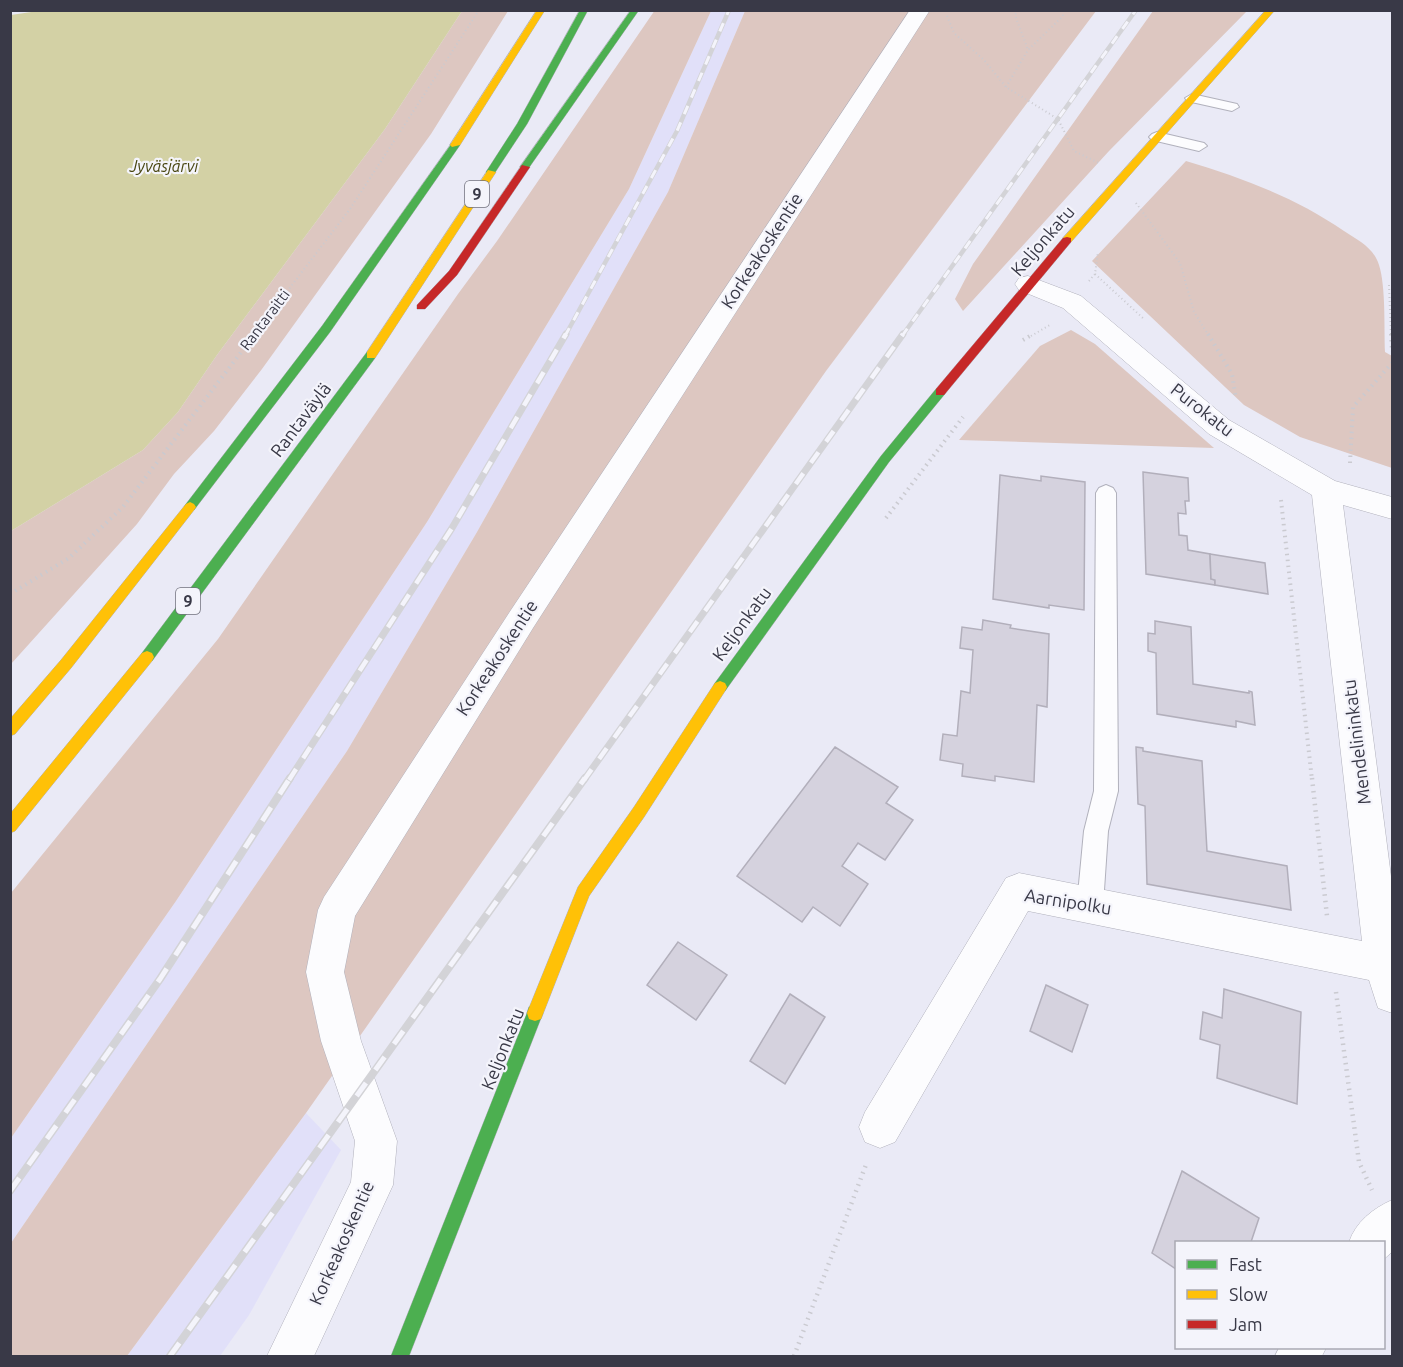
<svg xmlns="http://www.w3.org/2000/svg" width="1403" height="1367" viewBox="0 0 1403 1367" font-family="Ubuntu,sans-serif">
<rect width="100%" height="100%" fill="#eaeaf6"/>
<g fill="#e1e0f9">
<path d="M711 11H745L668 192 477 532 347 751 11 1243V1138L176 901 427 522 629 189Z"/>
<path d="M306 1113 341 1150 249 1315 220 1356H127Z"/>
</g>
<g fill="#ddc7c1">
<path d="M655 10 711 11 629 189 427 522 176 901 11 1138V893L218 639 458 294 497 241Z"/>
<path d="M462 11H508L431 134 262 369 214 431 174 474 137 524 11 664V531L143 450 178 412 217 355 385 129Z"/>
<path d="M745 11H1096L826 371 306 1113 127 1356H11V1243L347 751 477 532 668 192Z"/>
<path d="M1153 11H1247L1109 151 963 311 955 299 973 264Z"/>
<path d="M1186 161C1242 178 1295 197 1344 231 1358 240 1374 248 1379 265 1386 287 1384 329 1385 352L1392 356V468L1300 437 1244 405 1092 261Z"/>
<path d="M1071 330 1095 344 1214 448 959 440 1040 346Z"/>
</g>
<path fill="#d3d1a5" d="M38 11H462L385 129 217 355 178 412 143 450 11 531V15Z"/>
<g fill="#d5d2de" stroke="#b2afbb" stroke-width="1.5">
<path d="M1143 472 1188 478 1189 501H1185L1186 514 1178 513 1179 535 1187 536 1188 550 1210 554 1211 579 1215 580V585L1146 574Z"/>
<path d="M1000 475 1041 481V476L1085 482 1084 610 1049 605V608L993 599Z"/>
<path d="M1210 554 1265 563 1268 594 1215 585V580L1211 579Z"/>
<path d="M983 620 1011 625 1010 628 1049 634 1047 707 1037 705 1034 782 995 776V781L962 776 963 764 940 760 943 734 957 736 961 691 970 693 973 650 960 648 962 627 982 630Z"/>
<path d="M1155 621 1191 627 1193 684 1249 693V691L1252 692 1255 725 1236 721V727L1157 714 1156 653 1148 651V633L1155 634Z"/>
<path d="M835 747 898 787 886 803 913 820 885 860 858 843 842 866 868 884 840 926 813 907 802 922 737 876Z"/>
<path d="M1136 747 1143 748V751L1202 761 1207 851 1287 866 1291 910 1147 884 1145 806 1138 804Z"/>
<path d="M678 942 727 975 696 1020 647 985Z"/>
<path d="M1046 985 1088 1005 1072 1052 1030 1031Z"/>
<path d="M1224 989 1301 1012 1297 1104 1217 1078 1220 1045 1200 1039 1203 1012 1222 1018Z"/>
<path d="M790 994 825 1017 785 1084 750 1061Z"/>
<path d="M1182 1171 1259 1218 1251 1242H1176V1269L1152 1253Z"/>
</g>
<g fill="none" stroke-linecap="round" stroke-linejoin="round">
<defs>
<g id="lane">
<path d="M1192 94 1237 104 1239 107 1232 111 1187 101 1185 98Z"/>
<path d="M1157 132 1204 143 1207 146 1199 151 1152 140 1149 137 1152 134Z"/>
<path d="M1106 485 1113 488 1116 493 1118 791 1108 831 1103 905 1099 914 1090 917 1081 914 1077 905 1084 831 1094 791 1096 493 1099 488Z"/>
</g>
<g id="street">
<path d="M910 10H930L533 628 355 916 344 972 361 1041 397 1141 393 1185 314 1356H267L351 1182 355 1141 321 1041 306 972 318 910 324 897 511 610Z"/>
<path d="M1028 276 1081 296 1229 420 1335 481 1392 497V519L1343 505 1392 884V1013L1378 1008 1369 980 1028 911 895 1142 880 1148 865 1142 859 1127 865 1112 1006 878 1019 873 1362 941 1312 495 1209 434 1063 308 1019 290 1015 284 1019 278Z"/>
<path d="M1392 1200V1252L1384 1259V1242H1349C1356 1222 1372 1209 1392 1200Z"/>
<path d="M1279 1348H1326L1322 1356H1275Z"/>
</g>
<g id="fast">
<path d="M580 10H588L527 124 494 174H488L486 172 517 124Z"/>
<path d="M631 10H639L528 169H522L520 167Z"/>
<path d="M452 143 460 145 330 332 194 510H186L184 507 186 504 322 326Z"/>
<path d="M371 351 375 352V358L152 661H142L140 657 142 653 367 352Z"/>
<path d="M940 388 946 392 944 395 889 462 725 691 720 693 715 691 713 687 715 683 881 456 936 389Z"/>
<path d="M535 1005 541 1007 543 1013 409 1356H391L527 1013 529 1007Z"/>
</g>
<g id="slow">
<path d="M537 10H545L460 145 452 147 450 145Z"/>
<path d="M1266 10H1275L1071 242H1063V238Z"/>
<path d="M488 170 496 172 375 358H367V352Z"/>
<path d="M190 502 194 504 196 507 194 510 71 668 15 734 10 736V719L61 660 186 504Z"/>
<path d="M147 651 152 653 154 657 152 661 15 831 10 833V814L142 653Z"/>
<path d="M720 681 725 683 727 687 725 691 644 817 589 896 541 1019 535 1021 529 1019 527 1013 578 887 634 807 715 683Z"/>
</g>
<g id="jam">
<path d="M522 165 530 167 457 275 425 309H417V305L449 271Z"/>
<path d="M1067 237 1071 238V242L944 395H936V389L1063 238Z"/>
</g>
</defs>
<use href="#lane" stroke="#b1b1bc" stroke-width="2"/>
<use href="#street" stroke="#b1b1bc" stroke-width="1"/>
<use href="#fast" stroke="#b1b1bc" stroke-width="1"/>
<use href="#slow" stroke="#b1b1bc" stroke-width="1"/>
<use href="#jam" stroke="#b1b1bc" stroke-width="1"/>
<g stroke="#cacad0" stroke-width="2" stroke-dasharray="1 3" stroke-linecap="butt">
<path d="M1018 10 1015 15 1028 50"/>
<path d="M947 16 954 33 984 60 1006 87 1058 119 1074 151 1099 163"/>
<path d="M1006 87 1028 50 1063 16V10"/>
<path d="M1136 203 1180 263 1194 312 1209 336"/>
<path d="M1095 274 1145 320"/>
<path d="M1089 281 1095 274 1098 252"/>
<path d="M1389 285 1391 336"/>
<path d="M253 336 350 209 479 10"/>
<path d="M1031 336 1050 325"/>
</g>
<g stroke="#cacad0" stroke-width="4" stroke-dasharray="1.5 4.5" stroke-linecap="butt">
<path d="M1208 334 1232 374 1236 399"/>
<path d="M1391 334 1392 352"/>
<path d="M1023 340 1033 334"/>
<path d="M1350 463 1353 407 1392 363"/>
<path d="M1281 500 1312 780"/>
<path d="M886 518 963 417"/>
<path d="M10 594 69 558 123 507 255 334"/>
</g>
<g stroke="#cacad0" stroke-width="4.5" stroke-dasharray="1.5 5" stroke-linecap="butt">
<path d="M1312 778 1327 916"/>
<path d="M1336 992 1359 1162 1372 1190"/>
<path d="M794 1356 867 1162"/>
</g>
<use href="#lane" fill="#fcfcfe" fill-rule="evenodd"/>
<use href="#street" fill="#fcfcfe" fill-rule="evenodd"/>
<use href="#fast" fill="#4caf50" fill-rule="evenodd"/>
<use href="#slow" fill="#ffc107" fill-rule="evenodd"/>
<use href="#jam" fill="#c62828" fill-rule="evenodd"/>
<defs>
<g id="rail-far2">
<path d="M565 336 677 131 729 10"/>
<path d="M902 336 1136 10"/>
</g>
<g id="rail-far1">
<path d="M289 780 452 528 566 334"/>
<path d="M584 780 903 334"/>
</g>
<g id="rail">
<path d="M10 1191 160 979 290 778"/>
<path d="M170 1356 585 778"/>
</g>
</defs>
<use href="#rail-far2" stroke="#d3d3d7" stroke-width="4.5"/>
<use href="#rail-far1" stroke="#d3d3d7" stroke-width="7"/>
<use href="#rail" stroke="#d3d3d7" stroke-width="8"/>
<use href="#rail-far2" stroke="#f4f4fb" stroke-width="3" stroke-dasharray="9" stroke-linecap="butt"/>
<use href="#rail-far1" stroke="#f4f4fb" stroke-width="4.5" stroke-dasharray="13" stroke-linecap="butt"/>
<use href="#rail" stroke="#f4f4fb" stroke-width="5" stroke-dasharray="16" stroke-linecap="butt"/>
</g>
<g text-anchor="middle" stroke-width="4.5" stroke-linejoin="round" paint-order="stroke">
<g font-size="15" fill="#393947" stroke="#f4f4fb">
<text transform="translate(265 320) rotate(-53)" y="5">Rantaraitti</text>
</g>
<g font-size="16" font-style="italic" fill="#484611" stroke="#f4f4fb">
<text x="164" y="172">Jyväsjärvi</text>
</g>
<g fill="#f4f4fb" stroke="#71717d" stroke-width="1.5">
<rect x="465" y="181" width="24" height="26" rx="4.5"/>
<rect x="176" y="588" width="24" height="26" rx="4.5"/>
</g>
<g font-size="16" font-weight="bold" fill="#393947">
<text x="477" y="200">9</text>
<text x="188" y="607">9</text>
</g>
<g font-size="18" fill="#393947" stroke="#f4f4fb">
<text transform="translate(1043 241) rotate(-49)" y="6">Keljonkatu</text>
<text transform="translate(762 251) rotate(-57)" y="6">Korkeakoskentie</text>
<text transform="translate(1202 410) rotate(38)" y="6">Purokatu</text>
<text transform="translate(301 420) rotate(-53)" y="6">Rantaväylä</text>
<text transform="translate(742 624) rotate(-54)" y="6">Keljonkatu</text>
<text transform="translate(497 658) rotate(-57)" y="6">Korkeakoskentie</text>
<text transform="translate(1357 742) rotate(-97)" y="6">Mendelininkatu</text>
<text transform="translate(1068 902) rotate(9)" y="6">Aarnipolku</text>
<text transform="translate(503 1049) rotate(-68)" y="6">Keljonkatu</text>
<text transform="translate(342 1243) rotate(-66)" y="6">Korkeakoskentie</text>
</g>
</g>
<rect width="1403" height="1367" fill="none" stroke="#393947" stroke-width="24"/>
<rect x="1175" y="1241" width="210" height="108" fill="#f4f4fb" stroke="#a9a9b3" stroke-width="1.5"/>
<rect x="1187" y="1260" width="30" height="9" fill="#4caf50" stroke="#a9a9b3" stroke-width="1.5"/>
<text x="1229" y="1271" font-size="18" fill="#393947">Fast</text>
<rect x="1187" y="1290" width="30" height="9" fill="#ffc107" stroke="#a9a9b3" stroke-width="1.5"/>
<text x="1229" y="1301" font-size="18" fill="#393947">Slow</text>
<rect x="1187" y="1320" width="30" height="9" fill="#c62828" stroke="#a9a9b3" stroke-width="1.5"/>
<text x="1229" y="1331" font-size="18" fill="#393947">Jam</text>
</svg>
